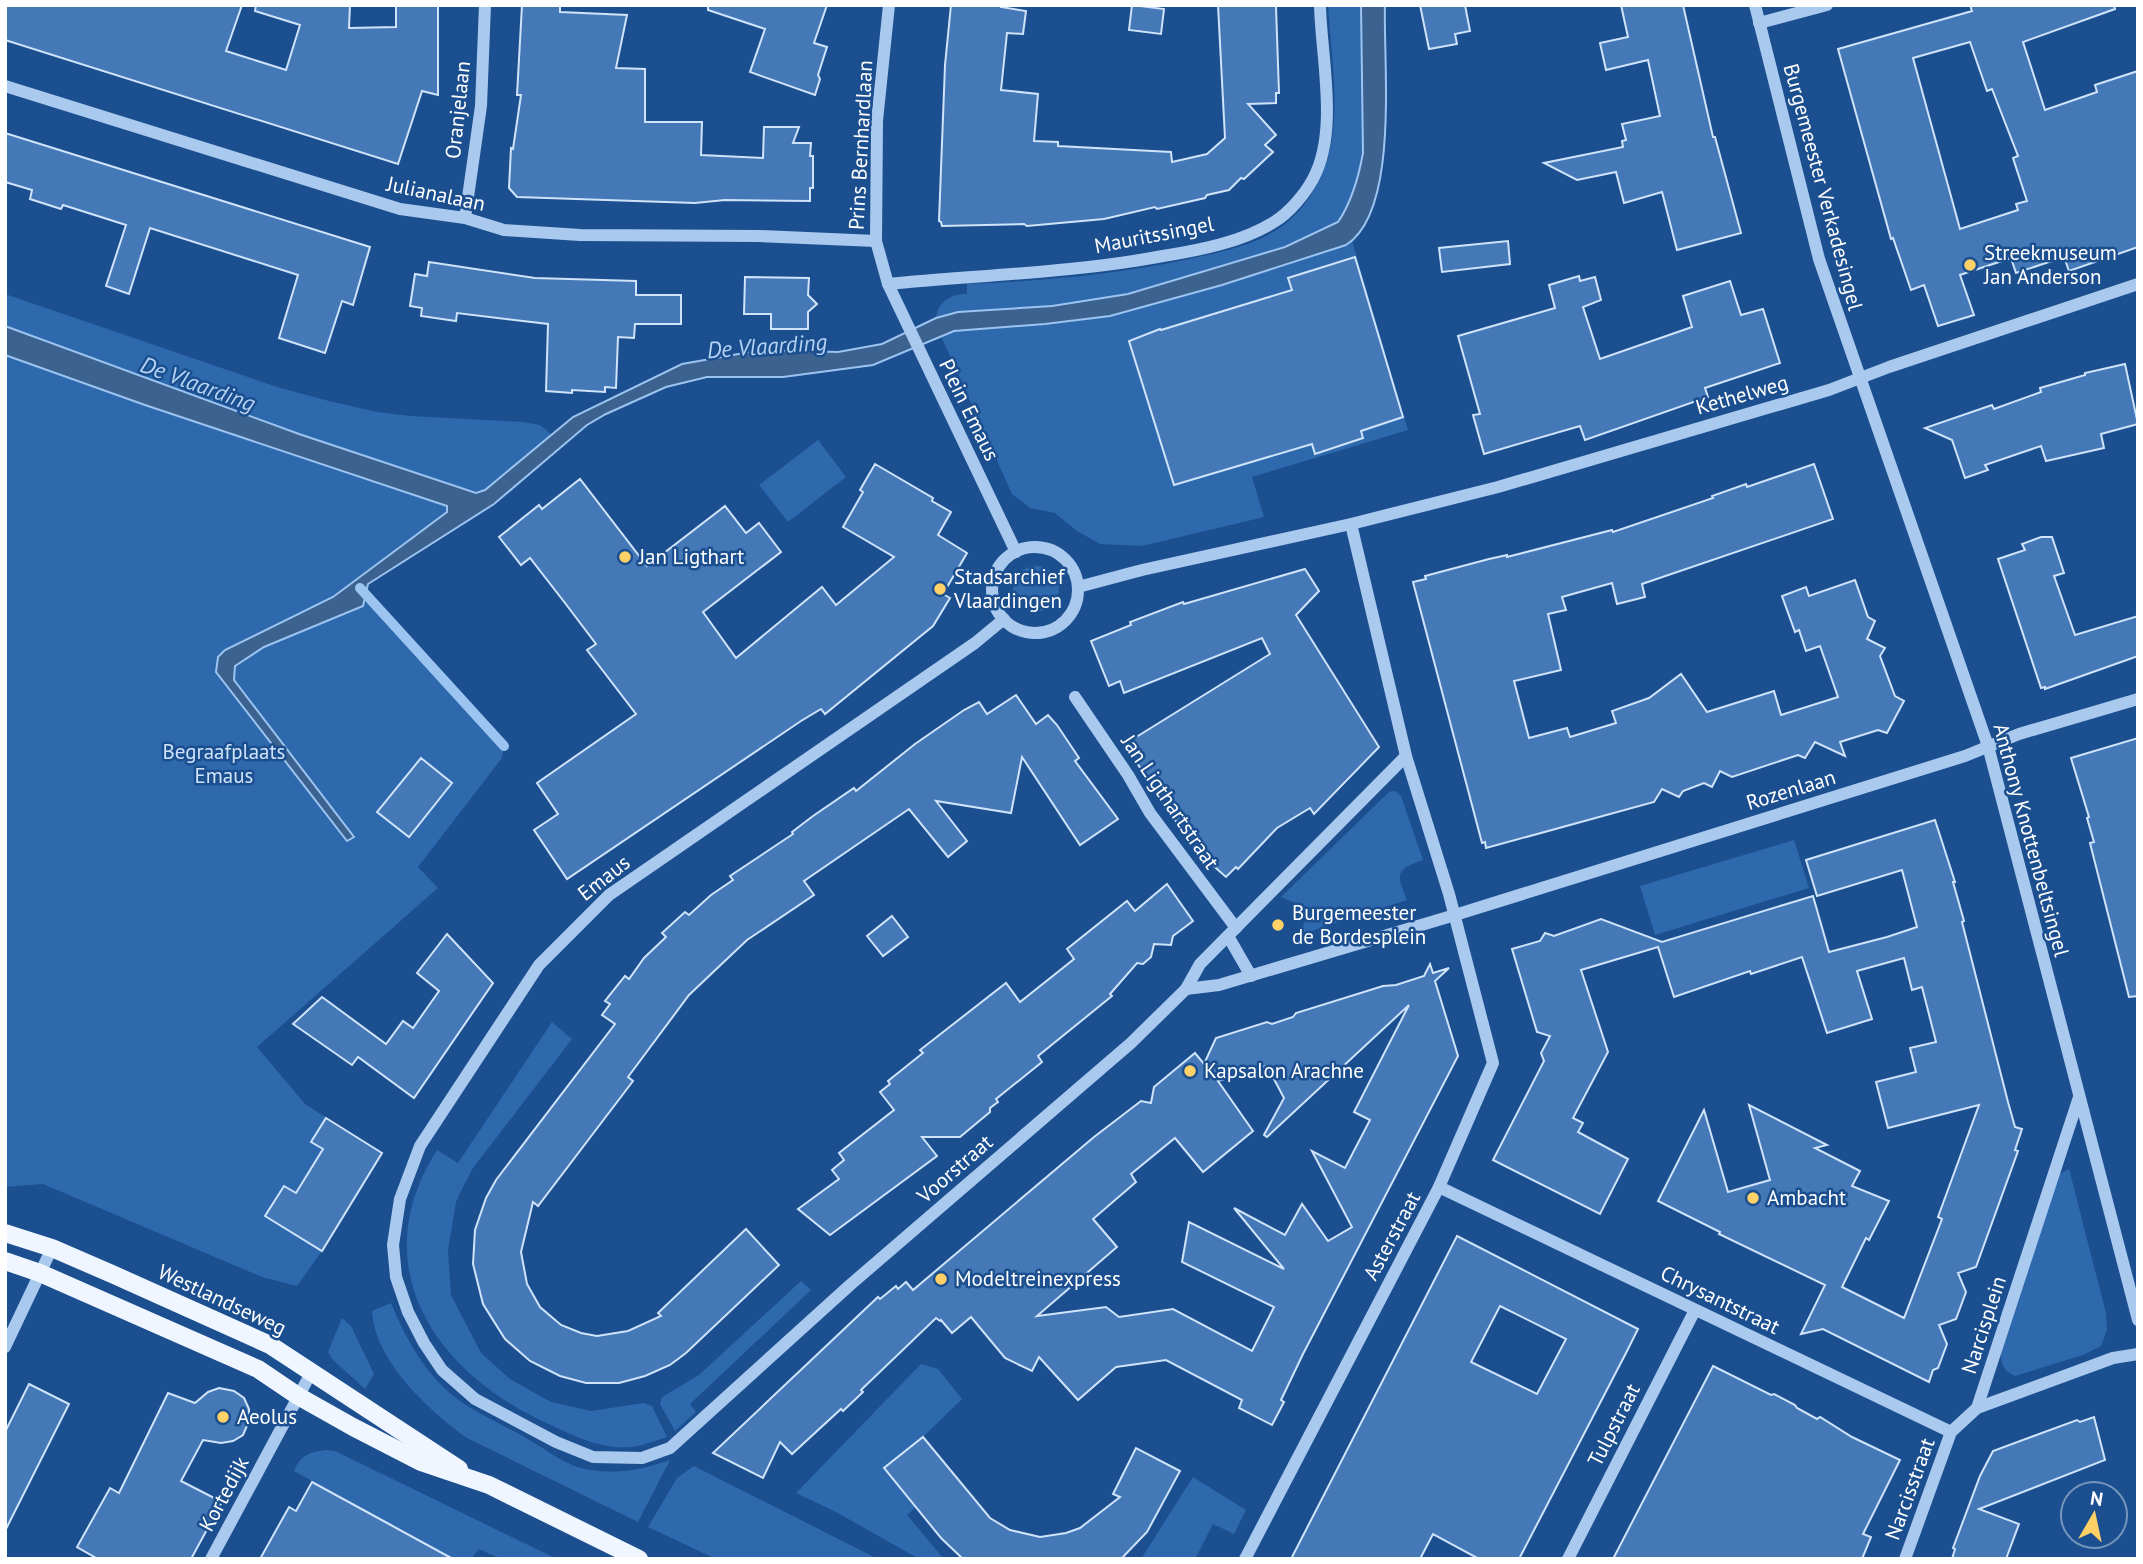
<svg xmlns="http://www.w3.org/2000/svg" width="2143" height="1564" viewBox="0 0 2143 1564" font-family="'PT Sans',sans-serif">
<rect width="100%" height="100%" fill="#1b4f8f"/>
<g fill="#2e69ad">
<path d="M1328 5H1361L1363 153C1359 175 1351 203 1338 222L1285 247 1128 294 1052 306 959 312 936 318C938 301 951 294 967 294V284C1042 281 1111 275 1184 260 1218 253 1256 246 1284 225 1303 210 1319 187 1326 164 1342 117 1331 55 1328 5Z"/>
<path d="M1352 241 1408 430 1252 477 1264 517 1142 546 1100 544 1077 531 1055 513 1030 508 1012 494 941 336 963 329 1045 324 1110 316 1222 285Z"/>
<path d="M5 294 277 387 329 401 377 412 410 416 523 422 540 425 552 435 485 490 470 492 299 434 5 326Z"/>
<path d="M5 355 145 405 447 506 449 509 360 588 504 746 502 758 418 867 438 888 257 1047 305 1104 382 1153 322 1251 297 1286 262 1277 43 1184 5 1187Z"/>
<path d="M818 440 846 477 788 522 759 485Z"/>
<circle cx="1036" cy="589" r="23"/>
<path d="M1395 791 1401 796 1423 860C1394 870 1397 874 1407 900L1299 935 1310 909 1281 897 1389 792Z"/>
<path d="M1794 840 1809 888 1655 935 1640 886Z"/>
<path d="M552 1022 572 1039 473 1168 462 1189 456 1202 448 1250 451 1295 481 1353 510 1379 551 1402 591 1411 644 1403 652 1406 667 1437C656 1440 643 1446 631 1447 597 1450 566 1432 536 1418 429 1365 366 1261 437 1150L458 1163Z"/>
<path d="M2069 1169 2106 1313 2107 1330 2101 1346 2083 1355 2015 1376C2001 1370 2001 1361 2000 1347L2056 1176Z"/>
<path d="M801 1281 811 1290 690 1404 696 1412 675 1431 660 1404 662 1397 699 1375Z"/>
<path d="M391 1303C408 1344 431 1385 471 1408 489 1419 509 1428 528 1439 545 1449 565 1465 585 1469 616 1475 641 1470 670 1460L638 1522 467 1438C429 1411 374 1360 372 1311Z"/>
<path d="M342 1318 351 1326 374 1374 365 1389 331 1358 328 1352Z"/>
<path d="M921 1364 938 1369 962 1399 923 1437 884 1468 916 1507 907 1515 944 1559H919L836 1512 796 1493Z"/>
<path d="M326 1450 335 1451 557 1559H501L479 1549 471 1559H453L294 1471C301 1455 309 1452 326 1450Z"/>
<path d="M694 1466 878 1559H716L648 1527 677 1478Z"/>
<path d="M1193 1477 1246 1510 1234 1534 1213 1524 1195 1559H1141Z"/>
</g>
<path fill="#3c6290" stroke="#9cc4f0" stroke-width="2" d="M1361 5H1385C1383 63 1400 211 1346 245L1222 285 1110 316 1045 324 954 331 873 365 783 377H707L666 387 606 414 587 425 494 504 368 584 363 606 264 647 235 666 234 680 354 837 347 841 216 672 218 657 225 650 333 597 447 512V506L145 405 5 355V326L299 434 476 493 485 490 573 417 682 364 761 350 838 352 882 344 936 318 958 312 1052 306 1128 294 1285 247 1338 222C1351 203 1359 175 1363 153Z"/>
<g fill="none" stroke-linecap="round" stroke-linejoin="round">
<path stroke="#9cc4f0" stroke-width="10" d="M360 588 504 746"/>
</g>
<g fill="#4478b7" stroke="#cfe3fa" stroke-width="2" fill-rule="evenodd">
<path d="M5 5H242L226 51 286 70 300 25 255 11 256 5H350L349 28 396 27V5H438V95L422 91 398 164 5 40Z"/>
<path d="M522 5H560V12L627 15 616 68 645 69V122H702L701 155 763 158 764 127H799L793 143H811L810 156H813V188H810V201L725 200 695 203 517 197 509 188 511 148 513 149 521 95H517Z"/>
<path d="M708 5H827L814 43 827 47 818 75 820 79 815 95 750 72 765 29 708 10Z"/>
<path d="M951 5H1001V7L1026 11 1023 34 1007 33 1001 90 1038 94 1034 141 1058 142V146L1171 152 1172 162 1207 154 1225 138 1218 5H1273L1276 7 1279 93H1276V103L1248 104 1276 135 1265 145 1273 152 1244 179 1241 178 1229 190 1207 195 1205 198 1157 209 1155 207 1104 219 1027 226 1024 224 942 226 941 222 939 221 945 65Z"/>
<path d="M1132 5 1164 9 1161 34 1129 30Z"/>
<path d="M1420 5H1465L1470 31 1455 34 1457 44 1429 49Z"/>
<path d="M1621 5H1683L1713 137H1715L1741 233 1677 250 1662 192 1624 203 1616 172 1577 180 1544 163 1623 147 1622 141 1626 140 1622 124 1660 116 1648 60 1606 70 1600 43 1628 37Z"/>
<path d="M1970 5H2114L2115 9 2023 42 2045 110 2097 92 2095 85 2138 71V247L2069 271 2064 257 2016 273 2011 258 1960 275 1974 315 1938 326 1924 285 1911 290 1893 238 1891 239 1838 49 1972 11ZM1970 42 1987 91 1992 89 2018 156 2013 158 2027 201 2016 204 2018 210 1960 229 1913 58Z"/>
<path d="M5 133 370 247 353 305 342 301 325 353 279 338 298 275 150 228 129 294 106 286 126 225 63 205 61 209 30 199 32 190 5 182Z"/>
<path d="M1508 241 1510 264 1442 272 1439 248Z"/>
<path d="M1355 257 1403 417 1361 431 1363 438 1315 454 1312 444 1174 485 1129 341 1160 329 1161 330 1292 290 1288 278Z"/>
<path d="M429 262 535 278 636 281V295H681V324H635L634 338 618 337 616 388 605 387V392L572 390V393L546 391 548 324 457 313 456 321 421 316 422 308 410 306 415 274 427 276Z"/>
<path d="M1579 276 1580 281 1595 277 1601 300 1583 307 1600 359 1692 327 1683 296 1730 281 1741 315 1763 309 1780 363 1705 388 1708 397 1585 440 1580 426 1484 454 1473 415 1480 414 1458 336 1555 308 1549 285Z"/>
<path d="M745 277 809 278 808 295 817 304 808 312V329H771V314H744Z"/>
<path d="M2125 364 2138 424 2101 434 2104 448 2046 461 2041 446 1985 465 1988 470 1965 478 1952 440 1925 428 1992 405 1994 409 2041 392 2040 388 2085 375V373Z"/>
<path d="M875 464 933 498 932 501 951 512 938 535 967 553 943 594 950 598 933 626 825 714 821 709 801 721 567 879 534 830 558 814 537 783 636 714 587 650 596 644 565 603 530 558 521 565 499 537 539 505 542 509 580 479 647 566 725 506 746 533 759 523 781 552 703 612 736 658 822 587 836 605 894 557 843 527 863 492 860 490Z"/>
<path d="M1814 464 1833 519 1642 584 1645 597 1617 604 1612 583 1562 597 1566 610 1548 614 1561 670 1514 681 1529 738 1567 728 1570 737 1616 723 1612 711 1649 698 1681 674 1707 712 1774 691 1781 715 1838 697 1820 646 1806 651 1799 630 1795 632 1782 596 1806 587 1809 596 1855 580 1868 617 1875 621 1867 639 1885 648 1880 656 1895 696 1904 701 1887 733 1878 730 1840 742 1845 756 1815 742 1805 758 1798 755 1732 777 1720 771 1712 787 1704 783 1683 791 1679 797 1662 789 1654 802 1486 848 1485 842 1482 843 1413 582 1426 579 1425 576 1489 559 1507 555V557L1612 530 1613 532 1713 498 1712 496 1746 484 1747 487Z"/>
<path d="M2041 537H2052L2064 573 2054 576 2075 635 2138 616V656L2045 689V687L2041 688 1998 559 2025 550 2022 544Z"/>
<path d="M1305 569 1319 591 1296 615 1379 747 1314 814 1310 808 1277 828 1238 869 1236 867 1226 877 1200 854 1161 801 1125 744 1270 654 1262 638 1124 693 1120 681 1109 686 1091 641 1131 625 1130 622 1183 602 1184 604Z"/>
<path d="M1016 695 1036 724 1048 715 1057 725 1079 758 1075 761 1118 819 1080 845 1022 757 1011 813 936 801 967 841 948 857 909 809 804 881 814 895 747 940 689 995 628 1077 633 1081 538 1206 533 1202 521 1252 527 1284 540 1307 561 1325 581 1333 597 1336 628 1331 661 1316 658 1313 746 1229 779 1265 686 1353 670 1365 645 1376 619 1383H586L560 1376 530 1361 505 1339 483 1304 473 1264 475 1230 486 1198 496 1180 615 1024 602 1015 610 1004 605 1001 625 976 629 979 644 958 666 937 662 933 685 912 689 915 711 895 733 880 730 876 793 834 792 832 813 816 854 788 856 791 915 744 964 710 979 702 987 714Z"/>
<path d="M2138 738V996L2129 997 2090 843 2094 842 2087 818 2089 817 2071 758Z"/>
<path d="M421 758 452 783 409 837 377 812Z"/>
<path d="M1935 820 1955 882H1953L1964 921 1962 922 2008 1102 2015 1127 2022 1129 2015 1150 2018 1151 1976 1267 1958 1273 1966 1292 1956 1319 1939 1325 1947 1344 1938 1368 1933 1370 1929 1382 1823 1329 1801 1334 1825 1285 1719 1234 1720 1232 1658 1201 1704 1110 1728 1192 1770 1180 1749 1105 1827 1145 1815 1148 1860 1171 1852 1186 1889 1201 1869 1240 1866 1238 1842 1287 1904 1318 1942 1219 1938 1217 1979 1105 1888 1128 1876 1082 1916 1072 1910 1048 1936 1042 1922 987 1912 990 1904 958 1857 971 1872 1019 1827 1033 1802 957 1751 974 1750 971 1674 997 1658 947 1581 970 1608 1052 1573 1118 1583 1123 1578 1132 1628 1159 1600 1214 1493 1160 1544 1061 1541 1053 1550 1036 1537 1032 1512 949 1540 941 1545 933 1554 936 1601 919 1662 942 1813 896 1829 952 1887 937 1917 927 1902 870 1817 896 1806 860Z"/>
<path d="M1167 884 1193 921 1173 936 1171 945 1154 944 1151 957 1143 964 1137 963 1110 994 1112 996 1038 1056 1042 1062 996 1099 998 1102 990 1108V1112L960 1137H922L937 1156 830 1235 798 1209 839 1179 832 1170 844 1160 839 1153 894 1110 880 1092 890 1084 888 1081 923 1053 920 1050 1006 983 1020 1002 1074 959 1067 949 1127 901 1135 911Z"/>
<path d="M892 916 908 937 883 956 867 936Z"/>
<path d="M447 934 493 983 414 1098 358 1057 352 1065 293 1024 322 997 386 1044 403 1021 413 1028 439 991 417 973Z"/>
<path d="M1430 964 1433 973 1449 968 1435 981 1458 1056 1303 1354 1281 1400 1284 1402 1272 1425 1239 1408 1242 1400 1166 1360 1116 1367 1078 1400 1039 1357 1032 1371 1005 1358 971 1317 952 1333 941 1320 940 1321 936 1318 861 1390 863 1392 843 1411 841 1409 792 1454 780 1442 763 1478 713 1453 878 1297 880 1299 896 1286 898 1289 906 1282 913 1290 1094 1137 1141 1101 1151 1103 1154 1087 1195 1053 1204 1064 1216 1038 1267 1022 1272 1024 1293 1017 1296 1013 1383 986 1396 985 1424 976ZM1409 1005 1354 1112 1370 1120 1345 1168 1312 1151 1352 1227 1328 1241 1302 1204 1285 1235 1234 1208 1284 1269 1189 1222 1182 1262 1274 1307 1252 1351 1173 1309 1119 1317 1106 1307 1037 1316 1117 1247 1093 1219 1136 1182 1131 1174 1175 1138 1203 1172 1253 1131 1218 1081 1267 1066 1284 1098 1264 1135 1267 1137Z"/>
<path d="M326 1118 382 1153 322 1251 265 1216 284 1186 296 1193 323 1149 311 1142Z"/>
<path d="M1457 1236 1638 1329 1626 1353 1519 1559H1479L1433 1534 1420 1559H1291ZM1500 1306 1566 1339 1537 1394 1471 1362Z"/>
<path d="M1713 1366 1771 1395 1774 1394 1795 1405 1797 1408 1817 1419 1820 1417 1852 1437 1900 1460 1863 1534 1871 1537 1862 1559H1613Z"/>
<path d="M29 1384 69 1404 5 1531V1432Z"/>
<path d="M219 1388 234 1391 244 1398 249 1409V1421L243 1435 233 1441 221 1443 203 1440 181 1481 222 1502 191 1559H98L77 1547 110 1488 119 1493 168 1393 195 1403 208 1392Z"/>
<path d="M2094 1417 2105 1460 1979 1509 2019 1524 2006 1559H1952L1955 1549 1953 1548 1980 1476 1993 1451 2077 1420 2080 1422Z"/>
<path d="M923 1437 990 1518 1010 1530 1040 1537 1066 1533 1080 1528 1120 1497 1113 1494 1136 1448 1180 1471 1147 1532 1121 1559H963L941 1538 884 1468Z"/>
<path d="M312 1482 389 1524 453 1559H260L289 1507 296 1511Z"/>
</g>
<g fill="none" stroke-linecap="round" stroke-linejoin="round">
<g stroke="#a9c9ee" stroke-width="12">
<path d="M889 5 877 121 876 241 888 284 1016 552"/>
<path d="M1755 5 1819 259 1988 746 2138 1320"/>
<path d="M1759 23 1827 5"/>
<path d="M5 86 400 209 465 218 504 230 580 235 759 236 876 241"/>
<path d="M465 218 481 106 485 5"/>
<path d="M888 284C980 275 1072 273 1163 256 1200 250 1242 242 1274 222 1289 213 1305 194 1313 179 1339 131 1321 57 1320 5"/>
<circle cx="1035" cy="590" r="43"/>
<path d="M1078 587 1142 570 1351 524 1498 487 1829 390 1889 367 2138 284"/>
<path d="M1004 619 975 643 609 895 539 965 420 1146 400 1199 393 1245 396 1277 408 1312 424 1343 442 1370 475 1399 556 1442 593 1457 642 1458 670 1448 850 1285 1131 1043 1186 989 1200 964 1406 756"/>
<path d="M1075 697 1128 775 1150 813 1236 928"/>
<path d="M1228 936 1251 976"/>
<path d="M1186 989 1219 985 1455 915 1965 756 2019 734 2138 699"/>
<path d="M1439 1187 1951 1432"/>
<path d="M5 1347 52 1248"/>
<path d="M1977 1408 2079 1097"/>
<path d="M211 1559 311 1373"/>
<path d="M1245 1559 1439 1187 1493 1063 1449 894 1406 756 1351 524"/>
<path d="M1568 1559 1695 1310"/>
<path d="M1905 1559 1951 1432 1977 1408 2113 1358 2138 1354"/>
</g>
<g stroke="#f0f6ff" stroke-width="18">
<path d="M5 1233 52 1248 112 1274 270 1345 459 1469"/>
<path d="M5 1261 40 1273 258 1369 298 1396 353 1427 421 1462 489 1485 639 1559"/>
</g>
</g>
<g fill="#ffd166" stroke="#1b4f8f" stroke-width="2.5">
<circle cx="1970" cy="265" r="7"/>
<circle cx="625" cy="557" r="7"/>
<circle cx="940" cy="589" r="7"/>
<circle cx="1278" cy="925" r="7"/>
<circle cx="1190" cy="1071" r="7"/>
<circle cx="1753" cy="1198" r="7"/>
<circle cx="941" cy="1279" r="7"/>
<circle cx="223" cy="1417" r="7"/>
</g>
<g text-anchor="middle" stroke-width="5" stroke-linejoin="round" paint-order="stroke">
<g font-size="21" fill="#fff" stroke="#1b4f8f">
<text transform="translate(458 110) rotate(-84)" y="7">Oranjelaan</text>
<text transform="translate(861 145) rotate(-87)" y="7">Prins Bernhardlaan</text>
<text transform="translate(1823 187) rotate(75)" y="7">Burgemeester Verkadesingel</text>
<text transform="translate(436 194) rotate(12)" y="7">Julianalaan</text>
<text transform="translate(1154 235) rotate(-11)" y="7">Mauritssingel</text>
<text transform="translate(1742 395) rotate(-16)" y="7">Kethelweg</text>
<text transform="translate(969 410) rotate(64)" y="7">Plein Emaus</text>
<text transform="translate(1791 790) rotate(-17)" y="7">Rozenlaan</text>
<text transform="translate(1170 802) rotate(56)" y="7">Jan Ligthartstraat</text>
<text transform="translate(2031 840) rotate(75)" y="7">Anthony Knottenbeltsingel</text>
<text transform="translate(604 878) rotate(-38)" y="7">Emaus</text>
<text transform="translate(955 1169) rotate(-41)" y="7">Voorstraat</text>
<text transform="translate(1392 1236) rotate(-62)" y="7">Asterstraat</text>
<text transform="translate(222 1300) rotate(25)" y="7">Westlandseweg</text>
<text transform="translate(1720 1300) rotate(26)" y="7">Chrysantstraat</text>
<text transform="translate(1984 1325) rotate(-72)" y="7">Narcisplein</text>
<text transform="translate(1614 1425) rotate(-63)" y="7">Tulpstraat</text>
<text transform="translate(1910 1489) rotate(-70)" y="7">Narcisstraat</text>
<text transform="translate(224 1494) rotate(-62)" y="7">Kortedijk</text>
</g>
<g font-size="21" fill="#fff" stroke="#1b4f8f" text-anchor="start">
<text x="1984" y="260">Streekmuseum<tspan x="1984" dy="24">Jan Anderson</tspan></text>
<text x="639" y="564">Jan Ligthart</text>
<text x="954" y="584">Stadsarchief<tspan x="954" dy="24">Vlaardingen</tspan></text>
<text x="1292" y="920">Burgemeester<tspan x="1292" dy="24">de Bordesplein</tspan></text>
<text x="1204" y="1078">Kapsalon Arachne</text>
<text x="1767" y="1205">Ambacht</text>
<text x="955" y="1286">Modeltreinexpress</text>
<text x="237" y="1424">Aeolus</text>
</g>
<g font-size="21" fill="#cfe3fa" stroke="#1b4f8f">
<text x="224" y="759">Begraafplaats<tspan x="224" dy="24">Emaus</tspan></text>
</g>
<g font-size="23" font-style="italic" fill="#b5d3f5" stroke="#1b4f8f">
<text transform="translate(767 346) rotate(-4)" y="8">De Vlaarding</text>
<text transform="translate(198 384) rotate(20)" y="8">De Vlaarding</text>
</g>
</g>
<rect width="2143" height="1564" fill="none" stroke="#ffffff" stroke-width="14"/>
<g transform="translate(2094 1515) rotate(9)"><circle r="33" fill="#1b4f8f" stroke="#7695bc" stroke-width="2"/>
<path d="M0-5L12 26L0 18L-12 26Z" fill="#ffd166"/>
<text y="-10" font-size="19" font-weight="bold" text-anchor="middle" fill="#ffffff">N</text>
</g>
</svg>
